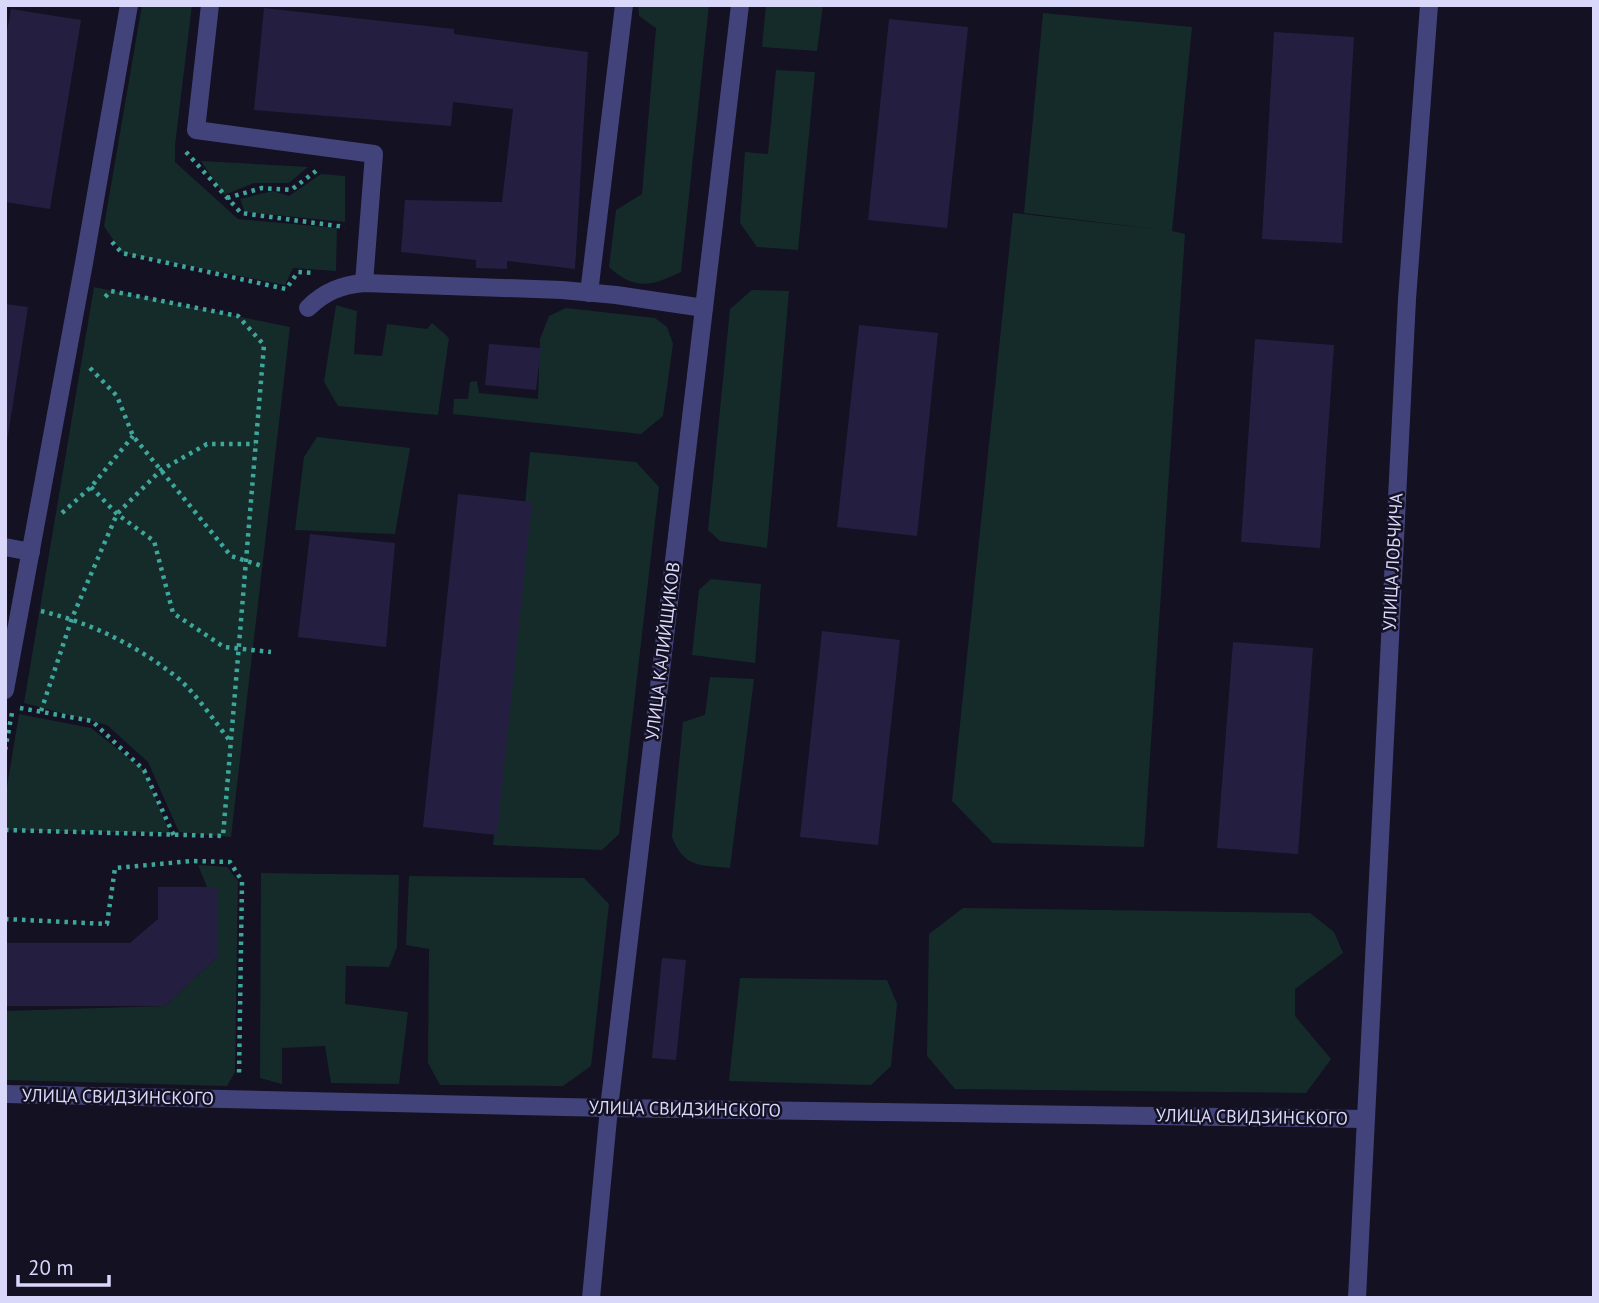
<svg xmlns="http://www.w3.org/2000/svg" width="1599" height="1303" viewBox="0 0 1599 1303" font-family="'PT Sans',sans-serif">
<rect width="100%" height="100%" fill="#131122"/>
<g fill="#152b2a">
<path d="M142 5H192L175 145V162L238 219 337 228 336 271 293 268 285 285 122 253 104 226Z"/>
<path d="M638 5H709L681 272C651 286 635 291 609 267L616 210 642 194 656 28 639 16Z"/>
<path d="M766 5H823L817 51 762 47Z"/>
<path d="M1043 13 1192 27 1172 231 1185 234 1144 847 993 843 952 801 1013 213 1163 230 1024 213Z"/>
<path d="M776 70 815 72 798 250 757 247 740 223 745 152 768 154Z"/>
<path d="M201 161 308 167 289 183H254L224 195Z"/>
<path d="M321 174 345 176V222L245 212 240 199 273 191 289 196Z"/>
<path d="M94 287 290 327 231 837 179 832 148 762 107 725 24 703Z"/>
<path d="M752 290 789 291 767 548 720 541 708 530 730 309Z"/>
<path d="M336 305 357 311 354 354 382 356 387 324 427 329 432 323 449 338 438 415 338 406 324 382Z"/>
<path d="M566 308 655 318 667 327 673 344 663 416 641 434 453 414 454 399H468L470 382 477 381 479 393 538 399 540 339 549 316Z"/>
<path d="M317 437 410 448 395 534 295 530 304 457Z"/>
<path d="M530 452 636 462 659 487 619 834 602 850 493 845Z"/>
<path d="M711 579 761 584 755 663 692 655 699 590Z"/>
<path d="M710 677 754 679 730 868C700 865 684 868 672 837L683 722 705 715Z"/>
<path d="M19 714 91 728 144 770 170 833 5 830V799Z"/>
<path d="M198 865 227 867 238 881 235 1072 227 1086 5 1080V1011L165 1006 217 957 207 887Z"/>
<path d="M261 873 399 875 397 947 389 967 346 966 345 1004 408 1012 399 1084 331 1083 325 1046 282 1048V1084L260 1078Z"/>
<path d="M409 876 584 878 609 904 591 1066 563 1086 440 1085 428 1063 429 949 406 945Z"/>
<path d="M963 908 1310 913 1334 932 1343 953 1295 989V1016L1331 1059 1306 1093 955 1089 927 1056 929 934Z"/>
<path d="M740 978 887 980 897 1004 891 1066 871 1085 729 1081Z"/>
</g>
<g fill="#241f41">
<path d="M264 8 454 29V34L588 52 575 269 507 261V269L476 268V260L401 252 405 200 502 202 513 109 453 102 451 126 254 110Z"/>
<path d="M11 9 81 20 50 209 5 202V42Z"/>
<path d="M889 19 968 27 947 228 868 220Z"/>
<path d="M1274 32 1354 37 1342 243 1262 239Z"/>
<path d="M5 304 28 307 7 442H5Z"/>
<path d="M859 325 938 333 917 536 837 527Z"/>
<path d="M1255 339 1334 345 1320 548 1241 542Z"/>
<path d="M489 344 541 348 536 390 485 385Z"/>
<path d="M458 494 532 502 497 835 423 827Z"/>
<path d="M310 534 395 543 386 647 298 637Z"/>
<path d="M822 631 900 640 878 845 800 837Z"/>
<path d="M1233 642 1313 648 1298 854 1217 848Z"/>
<path d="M158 887H217V957L165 1006H5V943H130L158 919Z"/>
<path d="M662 958 686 960 676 1060 652 1058Z"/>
</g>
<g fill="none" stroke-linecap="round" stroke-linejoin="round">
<g stroke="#3ea79c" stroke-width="4.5" stroke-dasharray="3.5 5" stroke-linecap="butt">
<path d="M186 152 241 213 345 227"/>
<path d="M227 198 262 188 291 190 316 171"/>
<path d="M112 242 122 253 286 289 298 272 313 273"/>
<path d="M90 368 117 396 133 436 231 556 262 566"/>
<path d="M91 487 117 514 154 541 173 613 224 647 271 652"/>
<path d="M62 513 91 487 133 436"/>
<path d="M41 611C92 623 138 646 179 679 197 695 215 722 230 741"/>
<path d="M20 708 92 721 144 770 174 836"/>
<path d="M41 711 72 618 117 514 161 470 207 444H255"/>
<path d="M5 750 12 713"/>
<path d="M5 830 223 836 264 345 238 316 111 291 102 300"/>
<path d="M5 919 107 924 115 868 192 861 230 862 242 881 239 1076"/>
</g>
<g stroke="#42437b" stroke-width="18">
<path d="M210 5 196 130 374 154 364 283"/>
<path d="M589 293 624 5"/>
<path d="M308 308C324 292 341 285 364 283L562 290 616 295 704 308"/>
<path d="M5 547 31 552"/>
<path d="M5 690 84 263 129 5"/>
<path d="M5 1094 609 1108 1365 1119"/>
<path d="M591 1298 609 1108 740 5"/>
<path d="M1357 1298 1407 299 1429 5"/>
</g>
</g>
<g text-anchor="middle" stroke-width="5" stroke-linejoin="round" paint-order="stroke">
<g font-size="18" fill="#d9d7fa" stroke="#131122">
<text transform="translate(1393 562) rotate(-87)" y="6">УЛИЦА ЛОБЧИЧА</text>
<text transform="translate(663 651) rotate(-83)" y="6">УЛИЦА КАЛИЙЩИКОВ</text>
<text transform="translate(118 1097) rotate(1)" y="6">УЛИЦА СВИДЗИНСКОГО</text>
<text transform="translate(685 1109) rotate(1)" y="6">УЛИЦА СВИДЗИНСКОГО</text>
<text transform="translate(1252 1117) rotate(1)" y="6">УЛИЦА СВИДЗИНСКОГО</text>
</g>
</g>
<rect width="1599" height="1303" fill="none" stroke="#d9d7fa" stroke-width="14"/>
<path d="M18 1275v10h91v-10" fill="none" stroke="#d9d7fa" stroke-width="3.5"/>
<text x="28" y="1275" font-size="21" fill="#d9d7fa" stroke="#131122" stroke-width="5" paint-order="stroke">20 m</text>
</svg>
